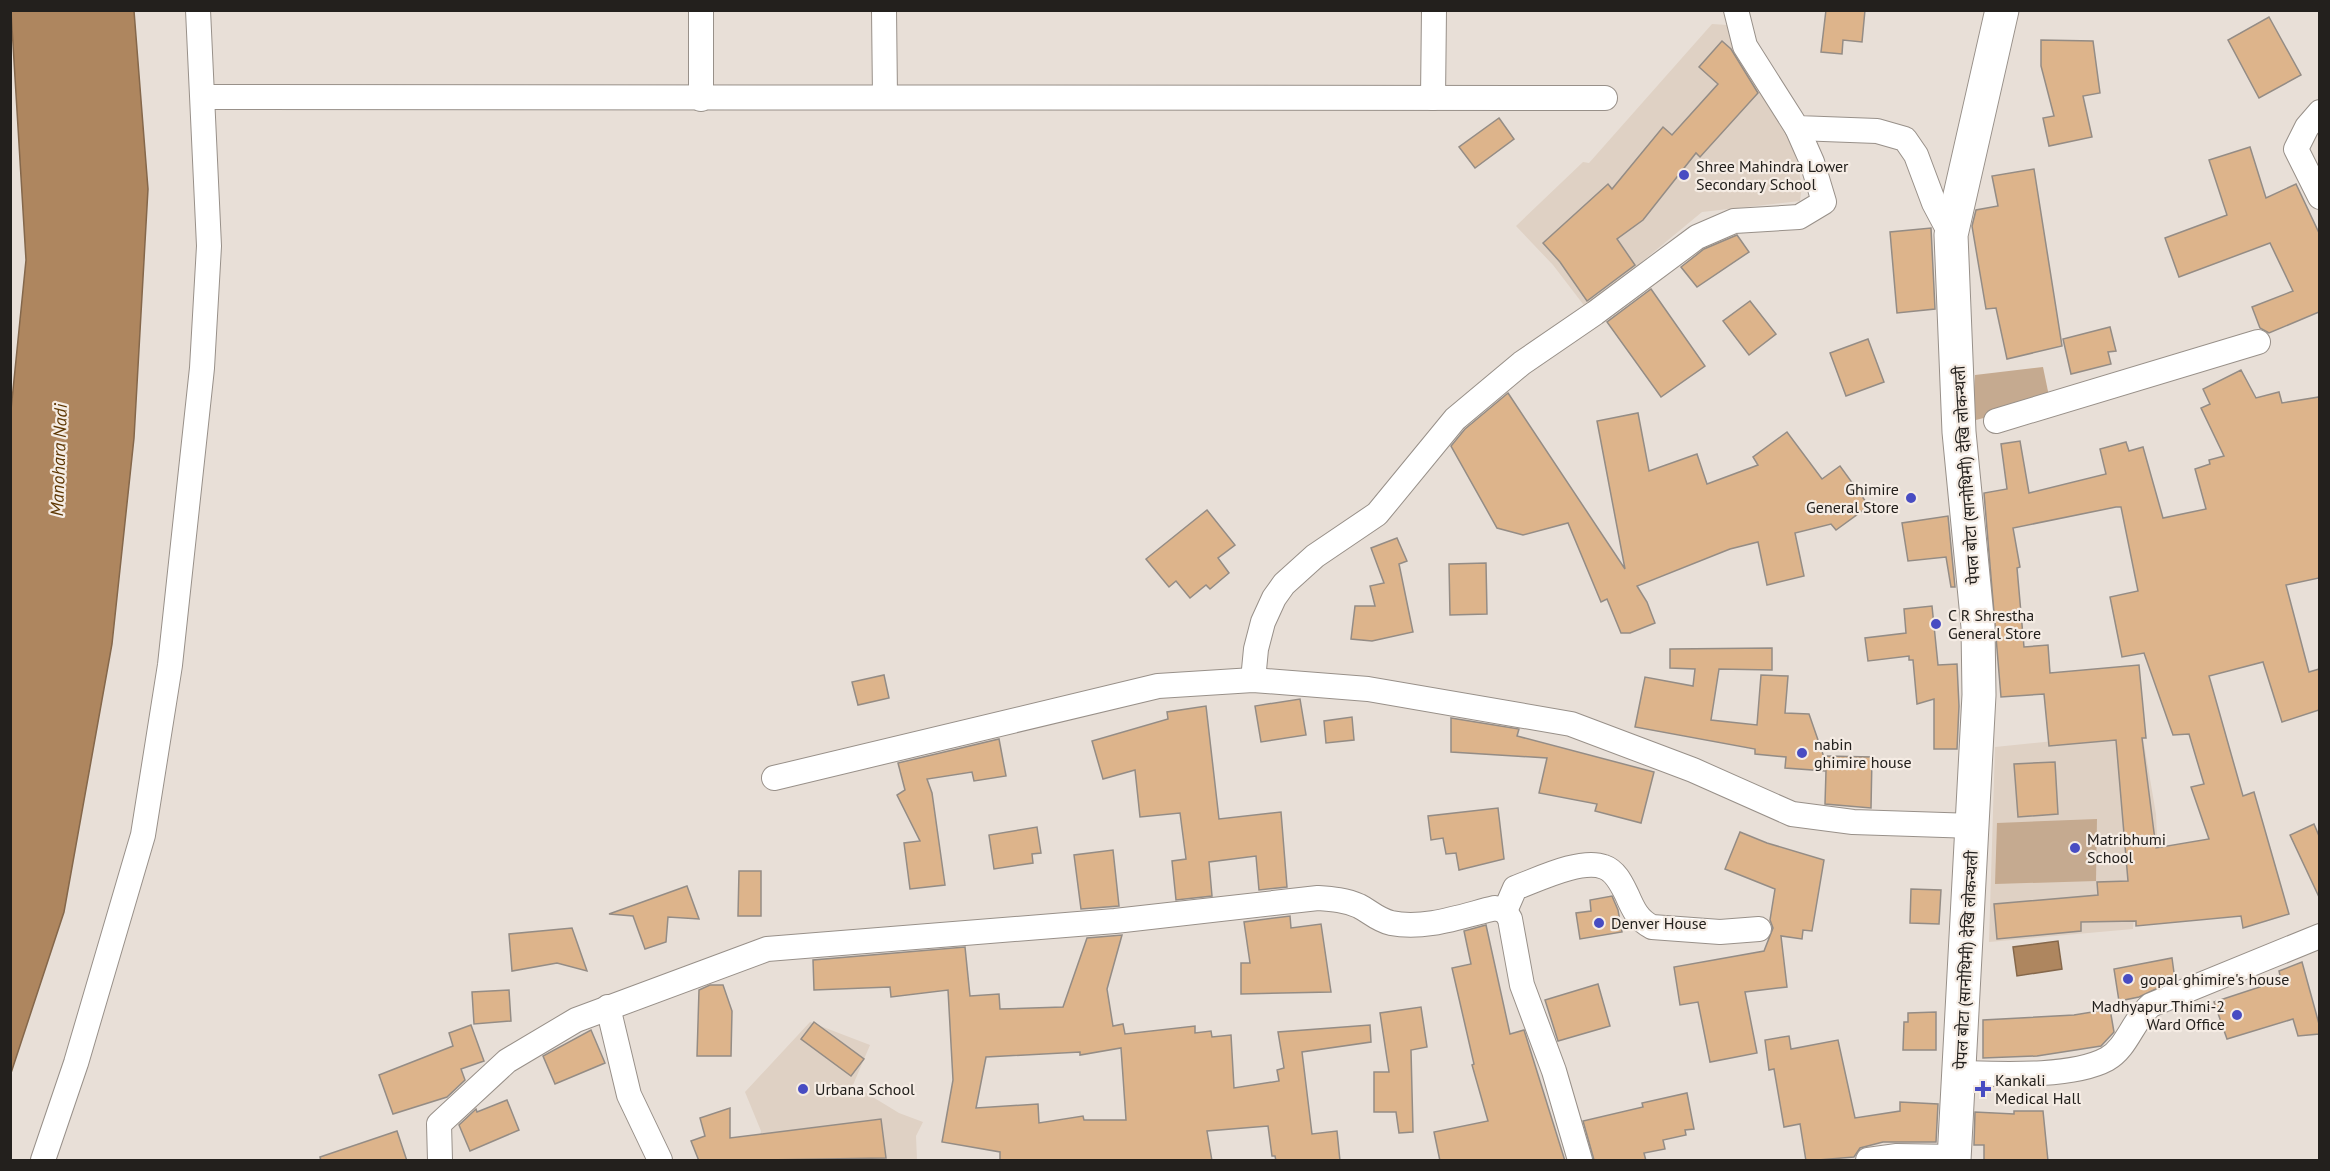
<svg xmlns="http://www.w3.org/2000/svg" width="2330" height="1171" viewBox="0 0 2330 1171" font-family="'PT Sans','Noto Sans Devanagari',sans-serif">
<rect width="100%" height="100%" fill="#e8dfd7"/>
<g fill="#dfd1c4">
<path d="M1712 24 1727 25 1762 89 1767 105 1793 144 1802 186 1800 201 1702 212 1586 308 1553 265 1516 226 1583 162 1589 163Z"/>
<path d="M2142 732 2156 814 2159 882 2136 895 2133 929 1989 942 1995 747Z"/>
<path d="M810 1022 870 1045 853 1085 899 1113 923 1122 916 1136 917 1160H756L761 1131 745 1092Z"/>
</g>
<g fill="#c5aa90">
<path d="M2043 367 2050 401 1972 421 1975 375Z"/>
<path d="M2097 819 2096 881 1995 884 1997 823Z"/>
</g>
<g fill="#ae865f" stroke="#84674b" stroke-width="1.5">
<path d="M11 11H134L148 189 134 438 112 644 64 912 11 1073 10 420 26 260Z"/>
<path d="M2058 941 2062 969 2017 976 2013 947Z"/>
</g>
<g fill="#ddb48b" stroke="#948c85" stroke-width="1.5" fill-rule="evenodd">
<path d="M1826 10H1865L1862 42 1843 40 1842 54 1821 52Z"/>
<path d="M2269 17 2301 75 2259 98 2228 40Z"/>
<path d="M2041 40 2093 41 2100 93 2083 96 2092 137 2049 146 2043 118 2054 116 2041 66Z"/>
<path d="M1722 41 1731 49 1758 93 1700 157 1696 153 1643 220 1617 239 1635 265 1587 301 1560 262 1543 243 1608 184 1612 189 1663 127 1672 135 1718 84 1699 67Z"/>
<path d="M1499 118 1514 139 1475 168 1459 147Z"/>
<path d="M2250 147 2266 198 2296 184 2319 233V312L2269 333 2260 328 2252 307 2293 291 2270 243 2179 277 2165 238 2227 215 2209 160Z"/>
<path d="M2034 169 2062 346 2007 359 1996 308 1986 309 1972 226 1976 210 1998 206 1992 176Z"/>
<path d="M1931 228 1935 309 1897 313 1890 232Z"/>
<path d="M1737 235 1749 252 1697 287 1681 267 1704 249Z"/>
<path d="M1651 289 1705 366 1661 397 1607 322Z"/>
<path d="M1750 301 1776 334 1749 355 1723 321Z"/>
<path d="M2110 327 2116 351 2108 352 2111 364 2071 374 2063 339Z"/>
<path d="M1868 339 1884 382 1846 396 1830 353Z"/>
<path d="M2241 370 2256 398 2279 392 2282 403 2319 397V578L2286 585 2309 672 2319 669V710L2282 722 2263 662 2209 676 2243 796 2254 792 2289 914 2243 928 2241 916 2136 926V921L2081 922V931L1997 939 1994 904 2098 895 2097 882 2128 881 2116 740 2049 746 2044 694 2001 697 1984 493 2007 489 2001 444 2020 441 2029 493 2106 474 2100 449 2126 442 2129 451 2143 447 2163 518 2206 509 2195 469 2210 464 2209 460 2224 456 2201 408 2210 404 2203 389ZM2116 507H2121L2138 591 2110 597 2122 657 2144 653 2173 735 2189 734 2204 784 2191 787 2209 839 2156 848 2142 738H2146L2139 665 2050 673 2048 645 2024 647 2017 568 2020 567 2013 528Z"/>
<path d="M1508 393 1625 569 1597 421 1638 413 1649 471 1697 454 1707 484 1758 465 1753 457 1787 432 1822 479 1840 466 1869 506 1836 530 1831 524 1795 533 1804 576 1767 585 1758 542 1730 549 1637 586 1647 602 1655 623 1630 633H1621L1607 599 1601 602 1568 523 1523 535 1497 528 1451 446 1465 429Z"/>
<path d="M1207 510 1235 545 1218 558 1229 573 1210 589 1206 585 1190 598 1176 581 1169 587 1146 559Z"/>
<path d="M1948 516 1955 587H1951L1946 557 1908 561 1902 523Z"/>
<path d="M1397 538 1407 561 1399 564 1413 632 1372 641 1351 639 1355 606H1375L1370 586 1384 583 1371 548Z"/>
<path d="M1486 563 1487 614 1450 615 1449 564Z"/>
<path d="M1932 606 1938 665 1957 664 1959 706 1957 749H1934V699L1917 704 1913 660H1909V656L1868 661 1865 638 1906 633 1904 609Z"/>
<path d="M1772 648V670L1719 669 1711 720 1757 725 1761 675 1788 676 1785 713 1809 714 1826 763V756L1872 757 1871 808 1825 804 1826 771 1785 768 1786 757 1755 754V749L1635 727 1645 677 1693 686 1695 669 1670 668V649Z"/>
<path d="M884 675 889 698 858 705 852 682Z"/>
<path d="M1300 699 1306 735 1261 742 1255 706Z"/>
<path d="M1206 706 1219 819 1281 812 1287 887 1259 890 1256 856 1209 862 1212 896 1176 900 1172 861 1186 859 1180 813 1140 817 1135 770 1103 779 1092 741 1168 719 1167 712Z"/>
<path d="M1352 717 1354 740 1326 743 1324 721Z"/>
<path d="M1451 718 1519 729 1517 736 1654 772 1641 823 1595 811 1597 804 1539 793 1547 758 1451 752Z"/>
<path d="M999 739 1006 776 974 781 972 772 927 779 932 793 945 885 910 889 904 843 920 841 897 795 905 790 898 763Z"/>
<path d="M2055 762 2058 814 2018 817 2014 764Z"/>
<path d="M1498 808 1504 859 1459 870 1456 853 1446 854 1443 838 1431 840 1428 816Z"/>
<path d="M2314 824 2319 836V897L2290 835Z"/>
<path d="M1037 827 1041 853 1032 854 1033 863 994 869 989 835Z"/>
<path d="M1740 832 1767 843 1824 860 1812 931 1803 930 1802 939 1781 936 1787 987 1745 992 1757 1053 1710 1062 1698 1002 1680 1005 1674 967 1764 951 1773 928 1770 920 1775 889 1725 869Z"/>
<path d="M1113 850 1119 906 1081 909 1074 855Z"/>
<path d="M739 871H761V916H738Z"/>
<path d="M687 886 699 919 668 917 666 942 645 949 633 916 609 914Z"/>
<path d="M1911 889 1941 890 1939 924 1910 923Z"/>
<path d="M1612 896 1618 910 1622 932 1580 939 1576 913 1591 911 1590 900Z"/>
<path d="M1290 916 1291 928 1321 924 1331 992 1241 994V963H1250L1244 922Z"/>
<path d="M1486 925 1510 1034 1524 1030 1565 1161H1440L1434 1132 1488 1121 1472 1065 1474 1064 1452 968 1471 964 1464 931Z"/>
<path d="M572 928 587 971 557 963 512 971 509 934Z"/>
<path d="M1122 935 1107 989 1113 1026 1123 1024 1125 1034 1195 1026V1033L1211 1031 1212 1037 1231 1035 1234 1088 1279 1081 1277 1070 1284 1068 1278 1032 1370 1025 1371 1042 1302 1052 1312 1134 1337 1131 1340 1161H1276L1275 1156H1272L1268 1126 1207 1131 1212 1161H1000V1152L942 1142 953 1080 948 990 891 997 890 987 814 990 813 960 965 947 970 996 999 994 1000 1009 1063 1007 1087 938ZM1121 1048 1126 1120H1084L1083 1116 1039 1123 1038 1104 976 1108 986 1057 1080 1052V1055Z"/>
<path d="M2172 958 2175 980 2139 997 2119 1001 2114 969Z"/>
<path d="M2302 962 2319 1024V1034L2298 1036 2293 1019 2227 1039 2214 1002 2281 980 2279 971Z"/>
<path d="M1598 984 1610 1026 1558 1041 1545 1000Z"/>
<path d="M710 985H723L732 1011 731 1056H697L699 990Z"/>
<path d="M509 990 511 1021 474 1024 472 992Z"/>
<path d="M1421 1007 1427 1047 1411 1050 1413 1132 1399 1133 1396 1112H1374V1072H1389L1380 1013Z"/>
<path d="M2110 1009 2114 1032 2101 1046 2037 1056 1983 1058V1020L2074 1015Z"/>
<path d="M1936 1012V1050H1903L1904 1022H1908V1013Z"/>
<path d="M814 1022 864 1059 851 1076 801 1039Z"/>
<path d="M471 1025 484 1061 461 1069 465 1080 447 1097 393 1114 379 1075 453 1046 449 1033Z"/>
<path d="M591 1030 605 1063 555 1084 543 1056Z"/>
<path d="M1789 1036 1791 1049 1838 1040 1855 1118 1900 1111V1102L1938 1104 1936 1142H1883L1860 1148 1854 1157 1806 1161 1800 1124 1784 1127 1774 1069 1769 1070 1765 1040Z"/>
<path d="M1687 1093 1694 1129 1685 1130 1686 1135 1663 1140 1665 1149 1644 1153 1646 1161 1594 1160 1583 1121 1643 1107 1642 1103Z"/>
<path d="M507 1100 519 1130 470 1151 459 1125 476 1109 477 1112Z"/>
<path d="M730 1108V1138L881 1119 886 1158 699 1161 691 1141 705 1136 700 1118Z"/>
<path d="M2014 1111H2043L2048 1161H1984V1145H1974L1975 1112 2014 1114Z"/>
<path d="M397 1131 407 1161H321L320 1157Z"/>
</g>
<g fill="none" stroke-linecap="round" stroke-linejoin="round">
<defs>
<g id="street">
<path d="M884 10 885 97"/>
<path d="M1736 10 1745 46 1797 128 1877 131 1905 139 1916 155 1934 203 1951 235"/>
<path d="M203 97 1605 98"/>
<path d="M1433 98 1434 10"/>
<path d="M701 99V10"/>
<path d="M2320 112 2307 127 2296 149 2320 197"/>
<path d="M1996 421 2258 342"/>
<path d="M1253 680 1256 649 1263 622 1274 598 1284 584 1315 556 1377 514 1455 419 1522 363 1595 313 1697 237 1734 221 1799 217 1824 202 1812 162 1797 128"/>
<path d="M774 778 1158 686 1253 680 1368 689 1571 724 1693 770 1792 814 1853 822 1974 826"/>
<path d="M1505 911 1515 888C1537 880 1581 858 1604 867 1616 871 1622 885 1627 895 1633 909 1638 920 1652 927L1720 932 1759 929"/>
<path d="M608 1007 629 1095 660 1160"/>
<path d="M1960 1073C1999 1074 2072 1078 2107 1059 2127 1048 2133 1020 2151 1005L2320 936"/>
<path d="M43 1160 76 1063 143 835 170 665 202 368 209 246 198 10"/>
<path d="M440 1160 439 1124 507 1061 576 1020 767 949 1115 921 1318 898C1332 899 1346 900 1359 906 1371 912 1376 919 1391 923 1425 930 1462 916 1495 908L1505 911 1510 919 1522 985 1554 1071 1580 1160"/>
<path d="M1868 1160 1897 1156 1955 1157"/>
</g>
<path id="secondary" d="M1954 1160 1979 695 1978 627 1959 432 1951 235 2002 10"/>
</defs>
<use href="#street" stroke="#989089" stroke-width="26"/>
<use href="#secondary" stroke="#989089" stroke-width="35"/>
<use href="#street" stroke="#fff" stroke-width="24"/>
<use href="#secondary" stroke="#fff" stroke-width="33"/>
</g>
<g fill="#484cc2" stroke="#f5ece4" stroke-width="2">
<circle cx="1684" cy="175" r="6"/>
<circle cx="1911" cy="498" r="6"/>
<circle cx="1936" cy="624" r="6"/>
<circle cx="1802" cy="753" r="6"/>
<circle cx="2075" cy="848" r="6"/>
<circle cx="1599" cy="923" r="6"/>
<circle cx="2128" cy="979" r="6"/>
<circle cx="2237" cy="1015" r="6"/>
<circle cx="803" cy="1089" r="6"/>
<path d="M1980 1080h6v6h6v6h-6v6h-6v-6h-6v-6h6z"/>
</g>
<g text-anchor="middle" stroke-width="4.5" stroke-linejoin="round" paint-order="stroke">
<g font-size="16" fill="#23201d" stroke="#f5ece4" text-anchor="start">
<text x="1696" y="172">Shree Mahindra Lower<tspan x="1696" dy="18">Secondary School</tspan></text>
<text x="1899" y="495" text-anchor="end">Ghimire<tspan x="1899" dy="18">General Store</tspan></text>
<text x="1948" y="621">C R Shrestha<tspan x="1948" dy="18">General Store</tspan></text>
<text x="1814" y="750">nabin<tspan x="1814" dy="18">ghimire house</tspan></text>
<text x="2087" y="845">Matribhumi<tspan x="2087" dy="18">School</tspan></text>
<text x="1611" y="929">Denver House</text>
<text x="2140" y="985">gopal ghimire's house</text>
<text x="2225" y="1012" text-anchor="end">Madhyapur Thimi-2<tspan x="2225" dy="18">Ward Office</tspan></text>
<text x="1995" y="1086">Kankali<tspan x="1995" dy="18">Medical Hall</tspan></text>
<text x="815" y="1095">Urbana School</text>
</g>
<g font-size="16" fill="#23201d" stroke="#f5ece4">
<text transform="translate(1966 475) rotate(-94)" y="6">पेपल बोटा (सानोथिमी) देखि लोकन्थली</text>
<text transform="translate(1966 960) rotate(-87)" y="6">पेपल बोटा (सानोथिमी) देखि लोकन्थली</text>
</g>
<g font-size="18" font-style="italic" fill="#5c3500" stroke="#f5ece4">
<text transform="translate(59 460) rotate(-88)" y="6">Manohara Nadi</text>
</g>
</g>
<rect width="2330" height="1171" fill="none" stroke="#23201d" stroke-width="24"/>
</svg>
